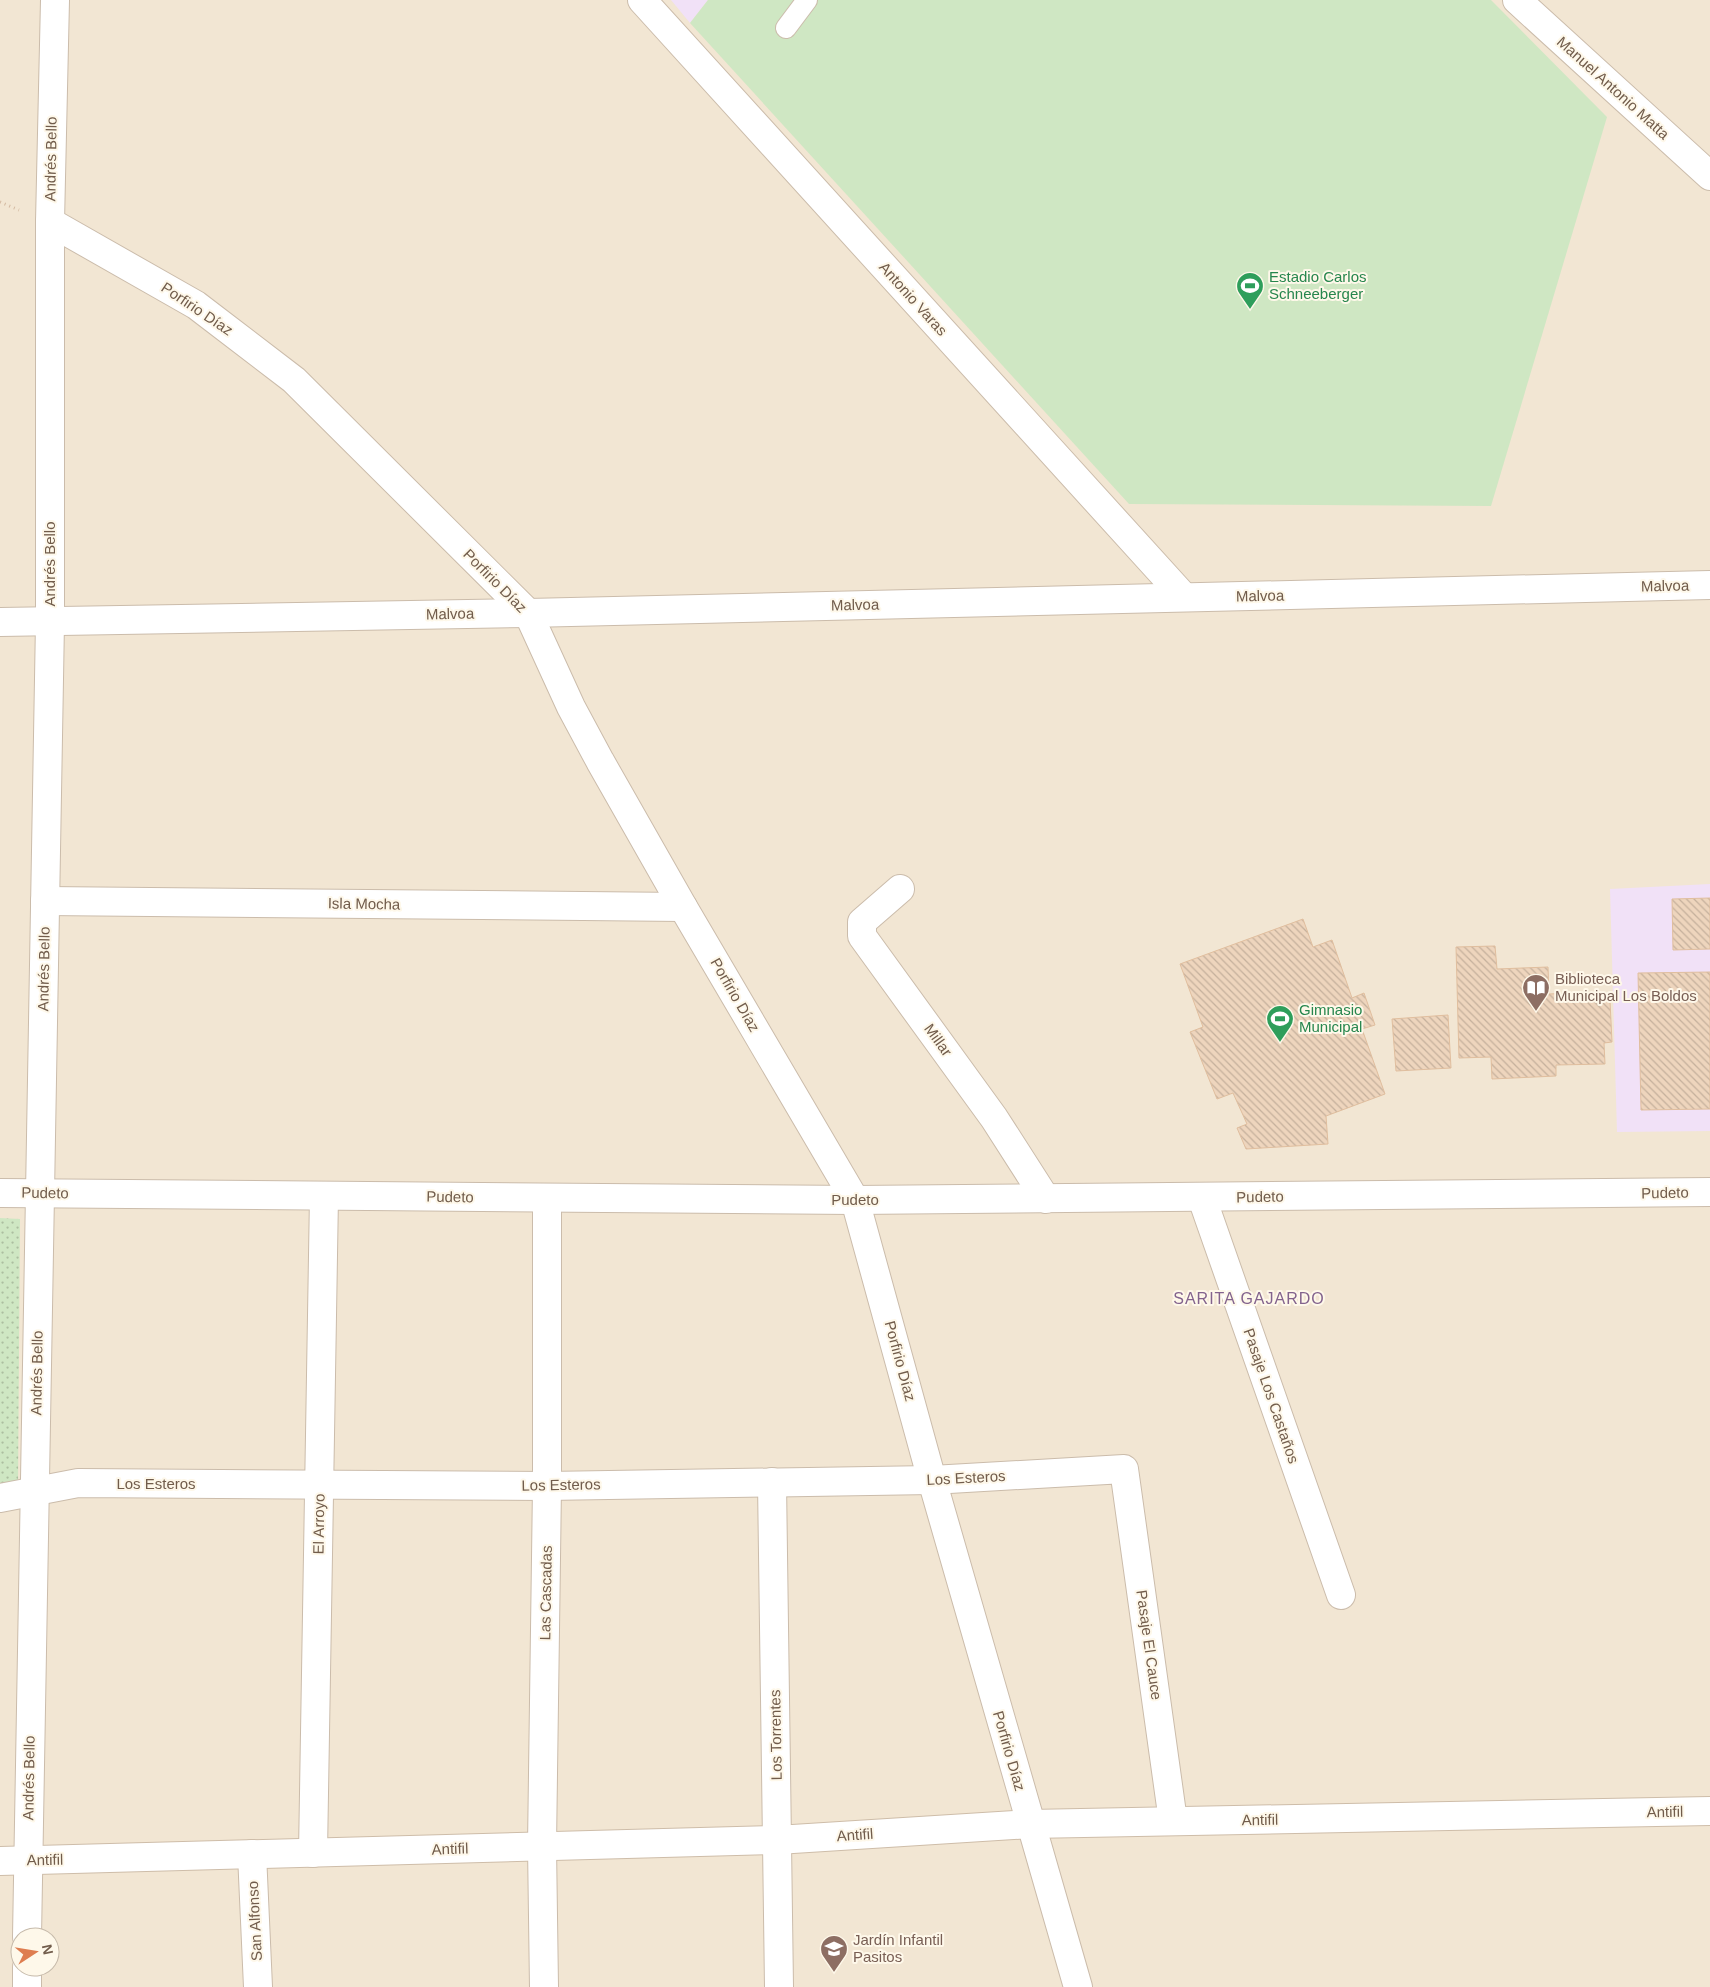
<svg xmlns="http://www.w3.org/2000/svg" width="1710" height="1987" viewBox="0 0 1710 1987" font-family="Arial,sans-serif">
<defs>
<pattern id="green-dots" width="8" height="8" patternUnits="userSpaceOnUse" patternTransform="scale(1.25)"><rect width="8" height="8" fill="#cfe7c3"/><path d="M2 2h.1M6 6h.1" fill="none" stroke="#acbea0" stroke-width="1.8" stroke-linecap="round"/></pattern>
<pattern id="building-back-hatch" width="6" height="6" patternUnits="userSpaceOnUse" patternTransform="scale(1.25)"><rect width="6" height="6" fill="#eed5bd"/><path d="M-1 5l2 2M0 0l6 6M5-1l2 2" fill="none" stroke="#c5b09c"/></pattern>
</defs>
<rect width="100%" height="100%" fill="#fbf4e4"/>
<path fill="#f2e6d3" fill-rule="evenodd" d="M0 0H1710V1987H0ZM20 1937H50V1967H20Z"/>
<g fill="#f1e1f7">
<path d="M671 0H708L690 23Z"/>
<path d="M1710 884V1131L1617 1132 1610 889Z"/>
</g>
<path fill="url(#green-dots)" d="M0 1218 20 1219 18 1488H0Z"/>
<path fill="#cfe7c3" d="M708 0H1491L1607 117 1491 506 1129 504 690 23Z"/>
<g fill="url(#building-back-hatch)" stroke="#e0be9e">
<path d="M1710 898V949L1673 950 1672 899Z"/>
<path d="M1303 919 1313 947 1332 940 1352 998 1364 993 1375 1025 1362 1029 1385 1094 1326 1116 1328 1144 1246 1149 1237 1128 1247 1124 1233 1093 1217 1099 1190 1032 1203 1027 1180 964Z"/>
<path d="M1495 946 1497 969 1548 967 1549 994 1599 992V1001H1610L1612 1042 1604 1043 1605 1064 1556 1065V1076L1492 1079 1491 1057 1459 1058 1456 947Z"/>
<path d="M1710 972V1109L1641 1110 1638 973Z"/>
<path d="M1448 1015 1451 1068 1396 1071 1392 1019Z"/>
</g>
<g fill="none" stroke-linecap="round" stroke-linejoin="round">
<defs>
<path id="lane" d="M786 28 807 0"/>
<g id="street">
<path d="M642 0 1184 597"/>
<path d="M1517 0 1710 176"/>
<path d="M50 222 196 305 294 380 528 613 571 707 600 761 683 907 855 1200 932 1480 1078 1987"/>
<path d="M0 622 528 613 1710 585"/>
<path d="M900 889 862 922V936L994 1118 1046 1199"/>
<path d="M45 901 683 907"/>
<path d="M0 1193 855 1200 1710 1192"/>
<path d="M1202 1198 1341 1595"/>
<path d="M772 1482 779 1987"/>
<path d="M0 1498 78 1483 547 1486 932 1480 1124 1469 1173 1821"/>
<path d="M313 1853 324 1196"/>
<path d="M252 1854 258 1987"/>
<path d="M27 1937 50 622V222L55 0"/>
<path d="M27 1987V1967"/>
<path d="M544 1987 542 1846 547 1486V1198"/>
</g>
<path id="secondary" d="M0 1861 777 1840 1030 1824 1710 1811"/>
</defs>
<use href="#lane" stroke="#cbbcab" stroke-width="22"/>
<use href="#street" stroke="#cbbcab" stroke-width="30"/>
<use href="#secondary" stroke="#cebda9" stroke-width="30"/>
<path stroke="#d3b9a1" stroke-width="3" stroke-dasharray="1 4" stroke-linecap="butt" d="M0 202 19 210"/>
<use href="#lane" stroke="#fff" stroke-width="20"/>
<use href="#street" stroke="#fff" stroke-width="28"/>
<use href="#secondary" stroke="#fff" stroke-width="28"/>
</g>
<defs>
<symbol id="stadium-pin" viewBox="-11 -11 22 30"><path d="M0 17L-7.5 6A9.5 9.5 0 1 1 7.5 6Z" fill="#2e9e5b" stroke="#fef8ea"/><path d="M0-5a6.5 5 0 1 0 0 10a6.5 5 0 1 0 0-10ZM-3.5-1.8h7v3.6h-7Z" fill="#fff"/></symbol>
<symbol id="library-pin" viewBox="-11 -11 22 30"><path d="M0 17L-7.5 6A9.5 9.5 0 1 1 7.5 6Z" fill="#8d6e63" stroke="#fef8ea"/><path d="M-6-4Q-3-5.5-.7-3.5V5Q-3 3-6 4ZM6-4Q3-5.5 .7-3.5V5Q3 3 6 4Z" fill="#fff"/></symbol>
<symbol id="school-pin" viewBox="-11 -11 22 30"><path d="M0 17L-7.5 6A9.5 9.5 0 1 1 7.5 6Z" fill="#8d6e63" stroke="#fef8ea"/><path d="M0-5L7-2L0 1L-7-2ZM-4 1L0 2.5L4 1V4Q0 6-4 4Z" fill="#fff"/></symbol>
</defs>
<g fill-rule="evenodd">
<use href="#stadium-pin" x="1234" y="270" width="32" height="43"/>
<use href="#library-pin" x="1520" y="972" width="32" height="43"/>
<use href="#stadium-pin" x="1264" y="1003" width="32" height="43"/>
<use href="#school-pin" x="818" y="1933" width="32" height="43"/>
</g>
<g text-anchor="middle" stroke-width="4" stroke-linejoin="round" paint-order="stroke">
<g font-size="15" fill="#715c4b" stroke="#fef8ea">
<text transform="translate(1613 88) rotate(42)" y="5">Manuel Antonio Matta</text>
<text transform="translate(51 159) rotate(-89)" y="5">Andrés Bello</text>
<text transform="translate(913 299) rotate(48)" y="5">Antonio Varas</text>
<text transform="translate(197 309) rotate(34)" y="5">Porfirio Díaz</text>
<text transform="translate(50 564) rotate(-90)" y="5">Andrés Bello</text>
<text transform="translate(495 581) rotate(45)" y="5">Porfirio Díaz</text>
<text transform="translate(1665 586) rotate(-1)" y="5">Malvoa</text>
<text transform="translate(1260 596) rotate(-1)" y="5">Malvoa</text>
<text transform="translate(855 605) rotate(-1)" y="5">Malvoa</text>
<text transform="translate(450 614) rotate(-1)" y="5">Malvoa</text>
<text transform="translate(364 904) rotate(1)" y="5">Isla Mocha</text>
<text transform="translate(44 969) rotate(-89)" y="5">Andrés Bello</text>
<text transform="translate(735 995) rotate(60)" y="5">Porfirio Díaz</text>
<text transform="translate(938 1040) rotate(54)" y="5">Millar</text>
<text transform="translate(45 1193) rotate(1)" y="5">Pudeto</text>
<text transform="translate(1665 1193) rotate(-1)" y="5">Pudeto</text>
<text transform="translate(450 1197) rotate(1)" y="5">Pudeto</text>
<text transform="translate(1260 1197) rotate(-1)" y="5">Pudeto</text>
<text x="855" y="1205">Pudeto</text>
<text transform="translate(900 1361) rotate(75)" y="5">Porfirio Díaz</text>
<text transform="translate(37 1373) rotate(-89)" y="5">Andrés Bello</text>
<text transform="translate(1271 1396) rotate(71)" y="5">Pasaje Los Castaños</text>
<text transform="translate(966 1478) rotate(-3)" y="5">Los Esteros</text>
<text x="156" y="1489">Los Esteros</text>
<text transform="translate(561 1485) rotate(-1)" y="5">Los Esteros</text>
<text transform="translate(319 1524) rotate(-89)" y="5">El Arroyo</text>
<text transform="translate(546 1593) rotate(-89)" y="5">Las Cascadas</text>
<text transform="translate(1149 1645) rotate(82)" y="5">Pasaje El Cauce</text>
<text transform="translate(776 1735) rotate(-91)" y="5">Los Torrentes</text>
<text transform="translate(1009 1751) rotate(74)" y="5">Porfirio Díaz</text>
<text transform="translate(29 1778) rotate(-89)" y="5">Andrés Bello</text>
<text transform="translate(1665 1812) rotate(-1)" y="5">Antifil</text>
<text transform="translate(1260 1820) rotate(-1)" y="5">Antifil</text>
<text transform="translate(855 1835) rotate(-4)" y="5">Antifil</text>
<text transform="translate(450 1849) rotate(-2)" y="5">Antifil</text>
<text transform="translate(45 1860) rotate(-1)" y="5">Antifil</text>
<text transform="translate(255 1921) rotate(-93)" y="5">San Alfonso</text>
</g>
<g font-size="15" fill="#27864d" stroke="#fef8ea" text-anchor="start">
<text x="1269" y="282">Estadio Carlos<tspan x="1269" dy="17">Schneeberger</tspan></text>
<text x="1299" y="1015">Gimnasio<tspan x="1299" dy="17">Municipal</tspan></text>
</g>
<g font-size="15" fill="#785e54" stroke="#fef8ea" text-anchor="start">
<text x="1555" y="984">Biblioteca<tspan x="1555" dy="17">Municipal Los Boldos</tspan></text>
<text x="853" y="1945">Jardín Infantil<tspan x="853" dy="17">Pasitos</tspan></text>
</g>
<g font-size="16" letter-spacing="1" fill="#83638d" stroke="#fef8ea">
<text x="1249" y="1304">SARITA GAJARDO</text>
</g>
</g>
<g transform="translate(35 1952) rotate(78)"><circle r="24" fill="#fef8ea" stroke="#c6baaa"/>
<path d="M0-4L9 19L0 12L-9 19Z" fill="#de7d50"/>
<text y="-8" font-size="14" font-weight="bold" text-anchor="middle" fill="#715c4b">N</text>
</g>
</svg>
